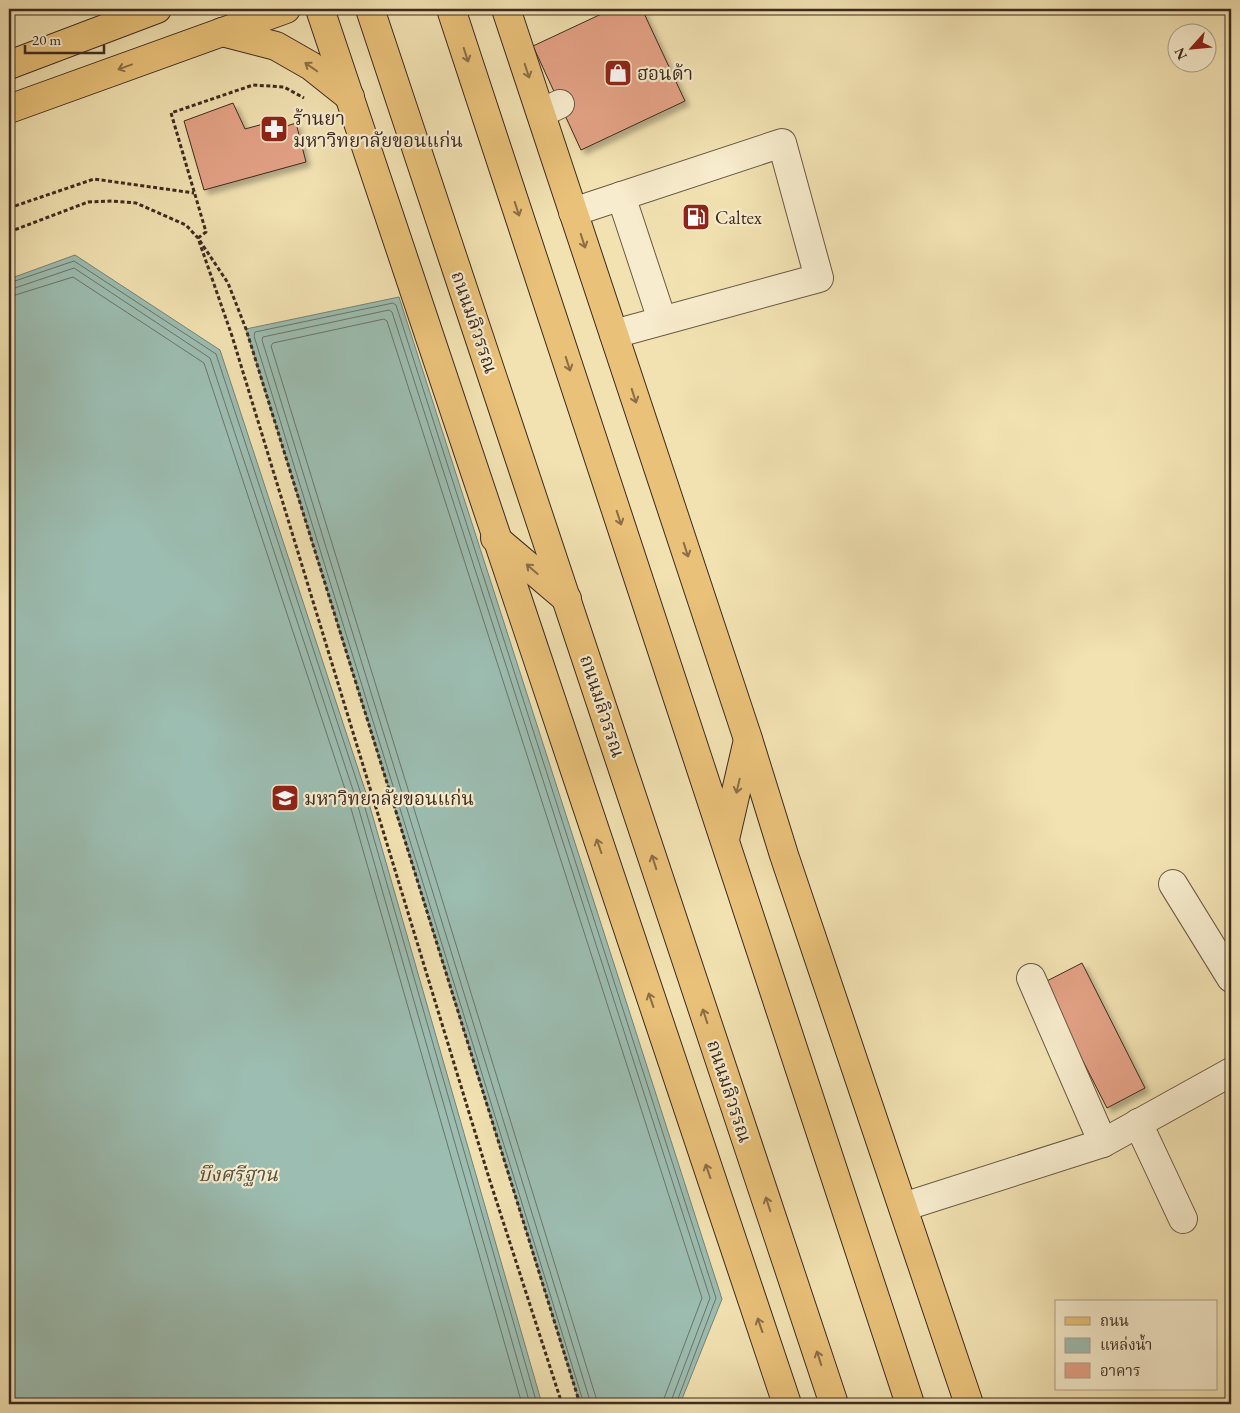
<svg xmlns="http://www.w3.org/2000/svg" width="1240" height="1413" viewBox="0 0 1240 1413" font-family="'EB Garamond','Noto Serif Thai',serif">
<defs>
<filter id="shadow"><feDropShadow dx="4.5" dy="4.5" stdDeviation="2.5" flood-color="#0004"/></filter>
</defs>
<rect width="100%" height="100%" fill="#f2e2b2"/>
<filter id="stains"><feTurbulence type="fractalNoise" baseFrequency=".004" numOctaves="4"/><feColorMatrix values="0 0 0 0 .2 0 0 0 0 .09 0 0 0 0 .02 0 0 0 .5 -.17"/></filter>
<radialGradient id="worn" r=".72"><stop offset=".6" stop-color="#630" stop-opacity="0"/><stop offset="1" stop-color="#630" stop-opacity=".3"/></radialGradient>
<g fill="#9cbdb1" stroke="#768377">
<path d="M75 255 220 350 366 793 542 1404H9V279Z"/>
<path d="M399 297 722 1299 680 1404H580L246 329Z"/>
</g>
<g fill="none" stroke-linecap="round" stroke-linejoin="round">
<g stroke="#6c7468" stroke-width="1">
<path d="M9 283 74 261 216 354 361 794 537 1404"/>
<path d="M9 290 74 268 210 358 355 796 530 1404"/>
<path d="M9 297 73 277 204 363 348 798 522 1404"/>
<path d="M584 1404 254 336 255 332 393 303 396 305 716 1298 676 1404"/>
<path d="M591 1404 262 340 263 337 389 310 392 312 710 1298 670 1404"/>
<path d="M598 1404 271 346 273 343 384 319 387 321 702 1298 662 1404"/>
</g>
</g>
<g fill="#e4a286" stroke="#3c2b20" filter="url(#shadow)">
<path d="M612 9H642L685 101 581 150 533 46Z"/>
<path d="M233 103 245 129 274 121 277 129 296 123 306 162 204 190 184 121Z"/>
<path d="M1082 963 1145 1088 1107 1108 1043 983Z"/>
</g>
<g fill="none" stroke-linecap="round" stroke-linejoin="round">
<defs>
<g id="minor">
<path d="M541 113 560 104"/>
<path d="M621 196 662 320"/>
<path d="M573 212 782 143 819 278 614 334"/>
<path d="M1173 884 1231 978"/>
<path d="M1031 978 1103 1143"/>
<path d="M1138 1123 1183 1219"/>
<path d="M903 1207 1103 1143 1231 1072"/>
</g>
<g id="major">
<path d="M320 9 787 1404"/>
<path d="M370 9 834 1404"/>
<path d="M451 9 910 1404"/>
<path d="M506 9 748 739 784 855 969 1404"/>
<path d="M222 32 276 46 311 66 350 97"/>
<path d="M9 65 157 9"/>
<path d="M9 109 286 9"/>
<path d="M495 538 567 599"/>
<path d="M725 839 748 740"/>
</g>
</defs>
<use href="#minor" stroke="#6a5944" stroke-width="30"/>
<use href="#major" stroke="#3c2b20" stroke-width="30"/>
<g stroke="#3c2b20" stroke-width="3" stroke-dasharray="4 2.5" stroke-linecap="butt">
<path d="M9 208 94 179 194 193"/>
<path d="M9 232 88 202 112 201 136 203 186 225 198 238 228 283 246 329 580 1404"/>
<path d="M198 238 206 232 171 113 253 85 284 87 304 98"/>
<path d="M199 241 232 336 489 1178 562 1404"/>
</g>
<use href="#minor" stroke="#f7eccd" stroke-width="28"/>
<use href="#major" stroke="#e9c179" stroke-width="28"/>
</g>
<defs><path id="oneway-shaft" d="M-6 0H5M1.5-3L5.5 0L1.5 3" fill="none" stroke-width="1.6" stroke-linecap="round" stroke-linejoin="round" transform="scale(1.25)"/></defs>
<g stroke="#8a6e48">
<use href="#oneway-shaft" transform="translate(466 55) rotate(72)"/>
<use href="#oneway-shaft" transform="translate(125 67) rotate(160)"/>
<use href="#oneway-shaft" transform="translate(311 67) rotate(-145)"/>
<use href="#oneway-shaft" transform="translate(527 71) rotate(72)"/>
<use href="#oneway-shaft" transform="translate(517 209) rotate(72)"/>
<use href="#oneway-shaft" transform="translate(583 241) rotate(72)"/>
<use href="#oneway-shaft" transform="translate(568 364) rotate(72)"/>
<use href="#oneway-shaft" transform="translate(634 396) rotate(72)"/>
<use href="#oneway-shaft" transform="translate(619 518) rotate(72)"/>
<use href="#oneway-shaft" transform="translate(686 550) rotate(72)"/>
<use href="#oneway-shaft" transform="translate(532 569) rotate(-139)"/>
<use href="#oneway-shaft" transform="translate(738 786) rotate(103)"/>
<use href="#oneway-shaft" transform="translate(599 846) rotate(-109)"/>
<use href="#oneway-shaft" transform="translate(654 862) rotate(-108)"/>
<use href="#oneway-shaft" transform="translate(651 1000) rotate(-109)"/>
<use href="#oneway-shaft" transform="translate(705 1016) rotate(-108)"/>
<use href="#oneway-shaft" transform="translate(708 1171) rotate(-109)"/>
<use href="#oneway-shaft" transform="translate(768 1204) rotate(-108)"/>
<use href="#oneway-shaft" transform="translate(760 1325) rotate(-109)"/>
<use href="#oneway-shaft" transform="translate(819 1358) rotate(-108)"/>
</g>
<defs>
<symbol id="shop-square" viewBox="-11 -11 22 22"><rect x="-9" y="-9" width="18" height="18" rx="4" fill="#8f2418" stroke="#f7eccd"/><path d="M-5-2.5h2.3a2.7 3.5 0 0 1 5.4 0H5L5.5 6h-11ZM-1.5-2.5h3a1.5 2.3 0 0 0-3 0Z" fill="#fff"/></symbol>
<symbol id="pharmacy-square" viewBox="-11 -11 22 22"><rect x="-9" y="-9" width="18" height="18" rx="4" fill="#8f2418" stroke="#f7eccd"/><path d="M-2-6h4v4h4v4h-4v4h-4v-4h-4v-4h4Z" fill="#fff"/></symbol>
<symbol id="fuel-square" viewBox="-11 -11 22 22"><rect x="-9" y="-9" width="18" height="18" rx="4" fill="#8f2418" stroke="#f7eccd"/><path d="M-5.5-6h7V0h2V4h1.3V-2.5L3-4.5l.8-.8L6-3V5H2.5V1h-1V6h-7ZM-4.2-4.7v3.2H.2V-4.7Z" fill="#fff"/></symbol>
<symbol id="university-square" viewBox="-11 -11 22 22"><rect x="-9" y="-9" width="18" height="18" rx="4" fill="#8f2418" stroke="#f7eccd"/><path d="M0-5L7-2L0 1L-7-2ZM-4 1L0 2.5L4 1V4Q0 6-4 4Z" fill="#fff"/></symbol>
</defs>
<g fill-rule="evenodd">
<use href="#shop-square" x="602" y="57" width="32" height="32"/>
<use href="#pharmacy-square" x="258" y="113" width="32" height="32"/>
<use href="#fuel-square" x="680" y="201" width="32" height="32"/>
<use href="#university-square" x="269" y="782" width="32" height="32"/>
</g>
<g text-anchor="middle" stroke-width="4.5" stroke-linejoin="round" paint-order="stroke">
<g font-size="19" fill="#3c2b20" stroke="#f7eccd" text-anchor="start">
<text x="637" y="80">ฮอนด้า</text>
<text x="293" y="125">ร้านยา<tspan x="293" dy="22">มหาวิทยาลัยขอนแก่น</tspan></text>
<text x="715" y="224">Caltex</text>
<text x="304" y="805">มหาวิทยาลัยขอนแก่น</text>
</g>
<g font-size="19" fill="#3c2b20" stroke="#f7eccd">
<text transform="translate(475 322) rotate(71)" y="7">ถนนมลิวรรณ</text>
<text transform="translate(603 706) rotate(72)" y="7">ถนนมลิวรรณ</text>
<text transform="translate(730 1091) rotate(72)" y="7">ถนนมลิวรรณ</text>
</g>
<g font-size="20" font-style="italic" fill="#545044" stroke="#f7eccd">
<text x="238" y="1181">บึงศรีฐาน</text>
</g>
</g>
<rect width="1240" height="1413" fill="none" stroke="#f2e2b2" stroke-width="30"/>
<rect x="10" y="10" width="1220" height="1393" fill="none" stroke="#3c2b20" stroke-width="2.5"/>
<rect x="15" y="15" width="1210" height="1383" fill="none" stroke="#3c2b20"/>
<rect x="1055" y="1300" width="162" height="90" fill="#f7eccd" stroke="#ac9f88"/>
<rect x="1065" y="1317" width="25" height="8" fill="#e9c179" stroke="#ac9f88"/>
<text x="1100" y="1326" font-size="15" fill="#3c2b20">ถนน</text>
<rect x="1065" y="1338" width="25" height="15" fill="#9cbdb1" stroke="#ac9f88"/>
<text x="1100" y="1350" font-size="15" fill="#3c2b20">แหล่งน้ำ</text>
<rect x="1065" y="1363" width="25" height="15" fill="#e4a286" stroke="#ac9f88"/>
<text x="1100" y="1376" font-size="15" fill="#3c2b20">อาคาร</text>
<g transform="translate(1192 48) rotate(243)"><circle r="24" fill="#f7eccd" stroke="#ac9f88"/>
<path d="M0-4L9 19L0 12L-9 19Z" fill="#8f2418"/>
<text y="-8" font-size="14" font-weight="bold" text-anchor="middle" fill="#3c2b20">N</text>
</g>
<path d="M25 45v8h79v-8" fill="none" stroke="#3c2b20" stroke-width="2.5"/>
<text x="32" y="45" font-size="15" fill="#3c2b20" stroke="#f7eccd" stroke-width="4" paint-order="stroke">20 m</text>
<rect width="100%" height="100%" filter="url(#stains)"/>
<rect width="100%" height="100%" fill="url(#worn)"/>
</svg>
